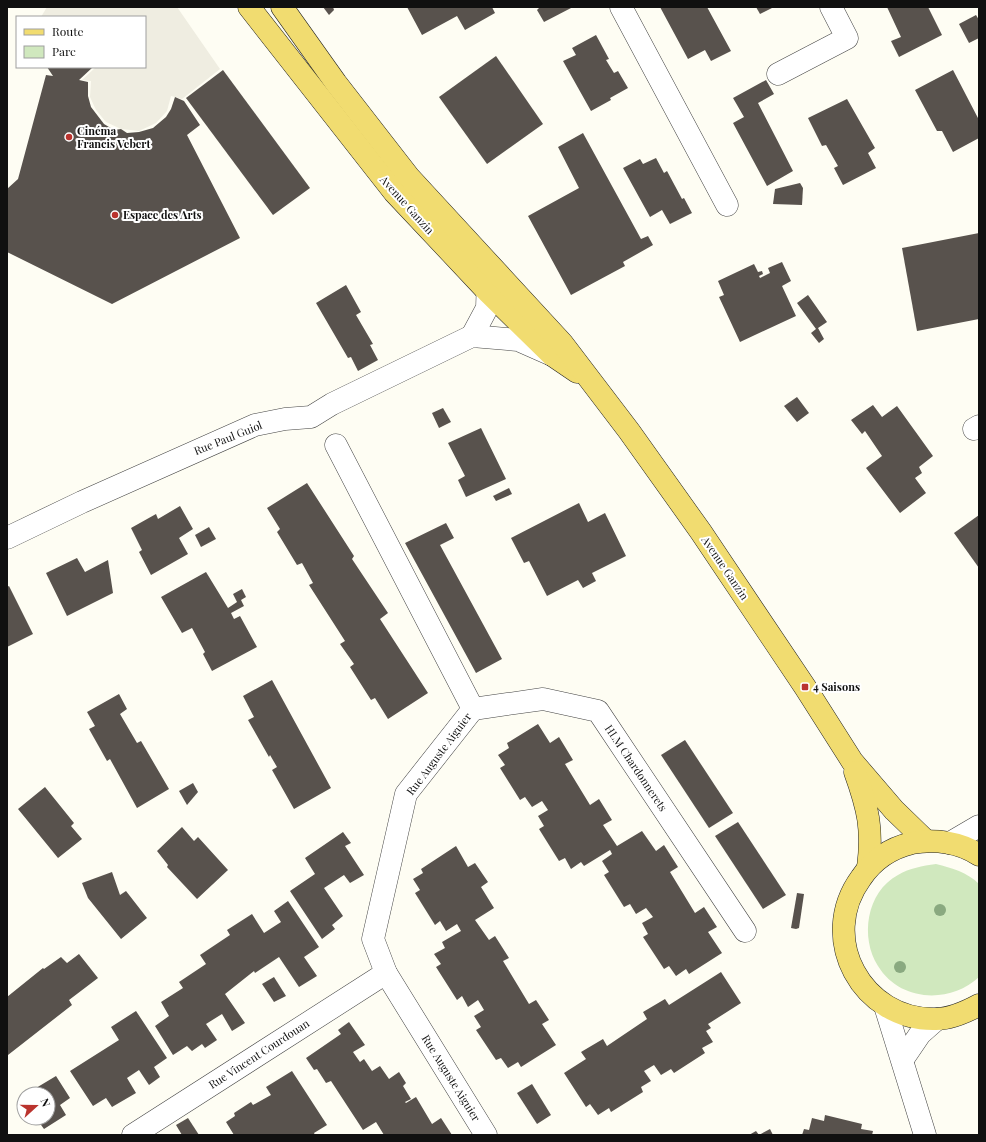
<svg xmlns="http://www.w3.org/2000/svg" width="986" height="1142" viewBox="0 0 986 1142" font-family="'Playfair Display',serif">
<rect width="100%" height="100%" fill="#fefdf3"/>
<path fill="#d0e8be" d="M936 864C952 868 967 872 979 884V977C950 1004 900 1002 878 966 860 938 866 892 898 875 910 868 922 866 936 864Z"/>
<path fill="#efede1" d="M47 7H177L220 69 182 99 171 96 167 111 156 123 139 131 121 129 106 122 96 110 90 97 91 81 82 80 96 67H145V17H41Z"/>
<g fill="#58524d">
<path d="M323 7H333L334 10 329 15Z"/>
<path d="M407 7H492L495 13 465 30 457 16 422 35Z"/>
<path d="M540 7H573L544 22 537 10Z"/>
<path d="M660 7H707L731 51 711 61 705 50 688 59Z"/>
<path d="M756 7H774L760 14Z"/>
<path d="M887 7H928L942 35 899 57 891 41 901 37Z"/>
<path d="M976 15 979 20V38L969 43 959 24Z"/>
<path d="M596 35 609 59 606 60 614 73 618 71 628 88 610 98 611 100 591 111 563 61 576 55 572 48Z"/>
<path d="M496 56 543 124 487 164 439 97Z"/>
<path d="M47 67H93L79 80 88 82V96L91 107 104 124 114 130 121 129 127 133 139 132 153 128 166 117 171 109 175 97 184 101 200 125 187 135 240 238 112 304 7 252V189L18 179 46 75 53 76Z"/>
<path d="M223 70 310 188 273 215 186 98Z"/>
<path d="M953 70 979 120V138L953 152 942 131H937L915 90Z"/>
<path d="M766 80 774 94 758 103 793 171 767 186 733 123 744 117 733 98Z"/>
<path d="M847 99 875 148 868 153 876 168 843 185 834 168 838 166 826 145 822 146 808 118Z"/>
<path d="M583 133 641 239 648 236 653 245 623 262 625 266 571 295 528 216 579 188 558 147Z"/>
<path d="M656 158 664 173 667 171 682 199 684 198 692 213 670 224 662 210 650 217 623 168 640 159 643 164Z"/>
<path d="M800 183 803 188 802 205 773 204 775 189Z"/>
<path d="M979 233V319L917 331 902 248Z"/>
<path d="M782 262 791 281 782 286 796 316 740 342 719 297 724 295 718 281 754 264 758 272 762 271 763 274 759 276 760 278 770 273 768 268Z"/>
<path d="M346 285 361 312 356 315 373 344 370 345 378 360 358 371 351 357 348 358 316 303Z"/>
<path d="M808 295 827 322 818 328 824 339 819 343 811 333 816 329 797 303Z"/>
<path d="M797 397 809 413 797 422 784 406Z"/>
<path d="M873 405 882 417 897 406 933 456 919 467 922 473 915 478 926 493 900 513 866 468 882 456 865 431 862 434 851 420Z"/>
<path d="M443 408 451 422 439 428 432 413Z"/>
<path d="M481 428 506 479 466 497 458 480 465 476 448 443Z"/>
<path d="M307 483 354 556 352 559 388 613 380 619 428 693 388 719 375 698 371 700 350 667 354 664 340 644 345 641 309 585 313 583 302 563 297 565 277 532 280 529 267 508Z"/>
<path d="M509 488 512 494 496 501 493 496Z"/>
<path d="M579 503 588 522 605 513 626 556 592 573 596 581 583 588 578 580 547 596 529 561 524 563 511 538Z"/>
<path d="M180 506 193 529 179 538 188 554 151 575 139 552 142 550 131 528 156 514 158 519Z"/>
<path d="M979 515V568L954 533Z"/>
<path d="M446 523 454 538 440 545 502 659 476 673 405 543Z"/>
<path d="M209 527 216 539 201 547 195 535Z"/>
<path d="M77 558 85 572 108 560 113 593 67 616 46 573Z"/>
<path d="M206 572 228 608 237 602 233 594 242 589 246 597 241 600 244 606 231 613 234 619 240 616 257 647 212 671 203 654 205 652 192 628 182 633 161 597Z"/>
<path d="M9 586 33 634 7 647V587Z"/>
<path d="M272 680 331 788 294 809 272 770 277 767 270 755 269 757 248 720 254 717 243 696Z"/>
<path d="M119 694 127 709 120 714 137 743 141 741 169 789 137 808 110 759 107 761 89 729 95 726 87 712Z"/>
<path d="M538 724 550 743 559 737 573 760 565 764 590 805 599 799 612 820 603 825 617 846 642 831 656 851 664 845 678 867 670 872 695 913 704 907 717 927 708 932 722 953 689 974 686 969 676 976 669 966 664 969 643 937 648 934 642 923 653 917 646 908 636 914 630 904 624 907 604 875 609 872 602 861 612 854 610 850 584 866 581 862 571 869 565 858 559 861 539 829 544 826 538 816 548 810 542 801 532 807 525 797 520 800 500 768 505 765 498 755 509 748 507 743Z"/>
<path d="M685 740 733 813 709 828 661 755Z"/>
<path d="M193 783 198 792 187 805 179 791Z"/>
<path d="M45 787 74 823 71 826 82 839 58 858 18 809Z"/>
<path d="M738 822 786 895 763 909 715 836Z"/>
<path d="M182 827 194 841 198 837 228 870 197 899 167 867 168 865 157 851Z"/>
<path d="M343 832 351 843 345 846 364 875 350 883 344 875 324 888 343 916 332 925 335 929 322 939 290 891 315 874 305 858Z"/>
<path d="M456 846 468 867 475 863 488 882 481 887 494 908 475 920 489 940 495 936 509 958 503 961 529 1004 536 1000 549 1020 542 1024 556 1045 521 1067 518 1062 508 1068 501 1058 496 1060 476 1030 481 1027 474 1016 484 1010 478 1000 468 1007 462 996 457 1000 436 967 441 964 434 954 445 948 442 942 461 931 457 924 446 931 440 921 435 925 415 893 420 890 413 879 423 873 421 869Z"/>
<path d="M112 872 120 895 126 891 147 918 121 939 88 898 82 883Z"/>
<path d="M797 893 804 894 799 928 796 929 791 928Z"/>
<path d="M288 901 319 947 304 957 317 976 299 987 279 957 255 973 254 971 225 994 245 1023 232 1031 222 1014 206 1024 217 1040 205 1048 202 1044 192 1051 187 1046 173 1055 155 1026 169 1016 161 1002 183 988 179 982 206 964 200 955 230 935 227 930 252 914 264 933 281 922 274 911Z"/>
<path d="M79 954 98 978 69 1000 72 1005 8 1055 7 997 43 968 44 969 61 957 67 963Z"/>
<path d="M721 972 741 1003 708 1024 711 1028 706 1031 713 1042 702 1048 705 1053 674 1073 671 1069 661 1075 654 1065 644 1071 651 1081 641 1087 643 1092 611 1112 609 1108 598 1115 590 1104 586 1107 564 1073 586 1059 581 1052 603 1039 607 1046 647 1019 643 1012 665 999 669 1005Z"/>
<path d="M274 977 286 996 274 1002 262 984Z"/>
<path d="M136 1011 167 1058 154 1067 160 1077 149 1085 139 1070 127 1078 136 1093 112 1107 106 1098 93 1106 70 1071 119 1040 111 1027Z"/>
<path d="M349 1022 365 1045 353 1052 360 1062 364 1059 372 1071 380 1066 389 1079 399 1072 406 1083 403 1086 411 1099 405 1102 406 1103 416 1097 432 1124 441 1118 452 1135H384L376 1122 363 1130 331 1081 326 1083 317 1069 314 1070 306 1058 341 1034 338 1030Z"/>
<path d="M292 1071 327 1125 314 1133 315 1135H234L226 1122 235 1116 234 1113 251 1102 253 1105 271 1095 266 1087Z"/>
<path d="M56 1076 70 1098 60 1105 66 1115 44 1129 36 1118H48V1094H26Z"/>
<path d="M532 1084 551 1115 537 1124 517 1093Z"/>
<path d="M825 1115 862 1124 861 1129 873 1131 872 1135H802L804 1129 809 1130 812 1118 824 1121Z"/>
<path d="M188 1118 199 1135H182L176 1125Z"/>
<path d="M770 1129 773 1135H749L756 1131 759 1135Z"/>
</g>
<g fill="none" stroke-linecap="round" stroke-linejoin="round">
<defs>
<g id="minor">
<path d="M621 7 727 205"/>
<path d="M778 74 847 38 831 7"/>
<path d="M472 336 487 308 488 277"/>
<path d="M974 429 979 426"/>
<path d="M336 445 473 709 406 794 373 939 386 973 486 1135"/>
<path d="M7 538 82 502 255 425 285 419 311 417 332 404 472 336 518 340 552 355"/>
<path d="M473 709 543 699 598 711 745 931"/>
<path d="M950 843 979 826"/>
<path d="M885 1006 925 1135"/>
<path d="M903 1059 920 1034 937 1019"/>
<path d="M133 1135 386 973"/>
</g>
<g id="major">
<path d="M249 7 394 192 489 293 552 355 577 372"/>
<path d="M282 7 336 83 409 177 562 343 629 431 701 532 805 687 852 761 894 810 926 841"/>
<path d="M855 772C868 808 873 829 868 868"/>
<path d="M979 855C960 842 935 839 912 843 891 848 873 860 861 878 817 938 862 1021 936 1019 951 1019 966 1012 979 1005"/>
</g>
</defs>
<use href="#minor" stroke="#434343" stroke-width="23"/>
<use href="#major" stroke="#212121" stroke-width="23"/>
<use href="#minor" stroke="#fff" stroke-width="22"/>
<use href="#major" stroke="#f1dc70" stroke-width="22"/>
</g>
<g fill="#8aa980">
<circle cx="940" cy="910" r="6"/>
<circle cx="900" cy="967" r="6"/>
</g>
<g fill="#ba332e" stroke="#fff" stroke-width="1.5">
<circle cx="69" cy="137" r="4"/>
<circle cx="115" cy="215" r="4"/>
<rect x="801" y="683" width="8" height="8" rx="2"/>
</g>
<g text-anchor="middle" stroke-width="4" stroke-linejoin="round" paint-order="stroke">
<g font-size="11" font-weight="bold" fill="#101010" stroke="#fff" text-anchor="start">
<text x="77" y="135">Cinéma<tspan x="77" dy="13">Francis Vebert</tspan></text>
<text x="123" y="219">Espace des Arts</text>
<text x="813" y="691">4 Saisons</text>
</g>
<g font-size="11" fill="#101010" stroke="#fff">
<text transform="translate(407 205) rotate(48)" y="4">Avenue Ganzin</text>
<text transform="translate(228 438) rotate(-22)" y="4">Rue Paul Guiol</text>
<text transform="translate(725 568) rotate(56)" y="4">Avenue Ganzin</text>
<text transform="translate(439 754) rotate(-53)" y="4">Rue Auguste Aiguier</text>
<text transform="translate(636 768) rotate(56)" y="4">HLM Chardonnerets</text>
<text transform="translate(259 1054) rotate(-33)" y="4">Rue Vincent Courdouan</text>
<text transform="translate(451 1078) rotate(58)" y="4">Rue Auguste Aiguier</text>
</g>
</g>
<rect width="986" height="1142" fill="none" stroke="#101010" stroke-width="16"/>
<rect x="16" y="16" width="130" height="52" fill="#ffffff" stroke="#9f9f9f"/>
<rect x="24" y="29" width="20" height="6" fill="#f1dc70" stroke="#9f9f9f"/>
<text x="52" y="36" font-size="12" fill="#101010">Route</text>
<rect x="24" y="46" width="20" height="12" fill="#d0e8be" stroke="#9f9f9f"/>
<text x="52" y="56" font-size="12" fill="#101010">Parc</text>
<g transform="translate(36 1106) rotate(69)"><circle r="19" fill="#ffffff" stroke="#9f9f9f"/>
<path d="M0-3L7 15L0 10L-7 15Z" fill="#ba332e"/>
<text y="-6" font-size="11" font-weight="bold" text-anchor="middle" fill="#101010">N</text>
</g>
</svg>
